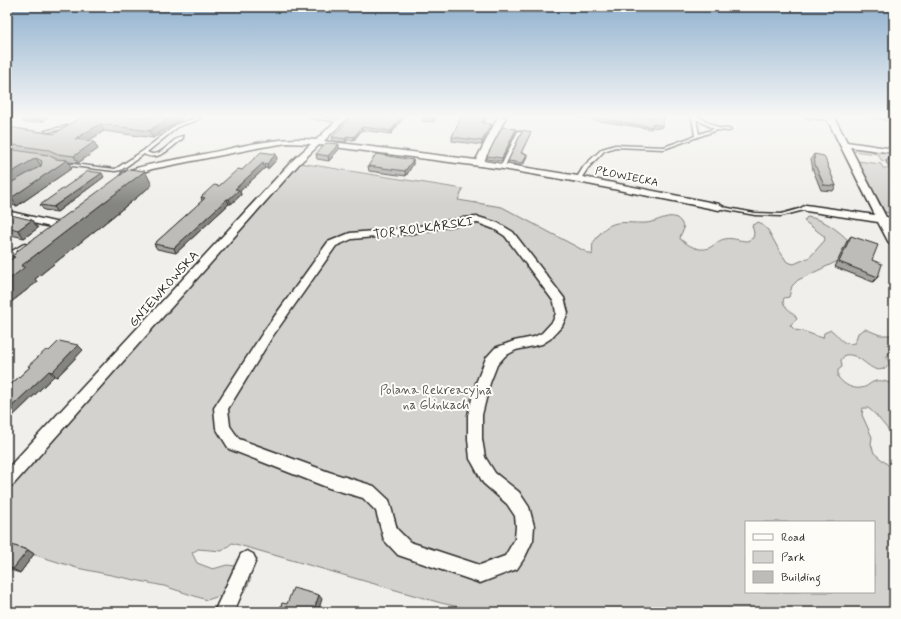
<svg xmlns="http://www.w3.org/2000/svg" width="901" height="619" viewBox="0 0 901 619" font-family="Mynerve,sans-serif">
<rect width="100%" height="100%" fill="#f0efeb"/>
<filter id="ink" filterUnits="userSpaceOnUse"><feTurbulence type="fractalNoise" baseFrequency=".025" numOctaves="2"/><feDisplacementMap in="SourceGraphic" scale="8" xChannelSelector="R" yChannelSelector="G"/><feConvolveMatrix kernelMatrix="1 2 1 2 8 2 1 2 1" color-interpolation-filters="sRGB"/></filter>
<g filter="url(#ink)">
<g fill="#d3d2cf" stroke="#7f7e7d" fill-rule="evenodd">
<path d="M849 146 894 153V163L881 160 878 154 852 151Z"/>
<path d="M858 161 881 164 883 168 894 169V215L882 211Z"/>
<path d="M300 163 463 189 458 200 502 207 592 255C593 252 592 247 593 243 594 241 597 238 598 236 612 217 625 224 646 223 660 222 677 206 684 229L681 234 680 239C688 245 698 252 709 248 715 245 718 240 725 239 731 237 740 241 747 241L753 238 754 233 752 225 759 222 768 230 779 250 787 262 794 264 810 257 825 240 824 236 804 221 807 217C822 218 838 230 849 241L838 261 798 280 792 286 789 297 784 298C780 307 794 311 797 319L790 325 795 330C806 331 812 335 823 338L824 333 831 330C841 337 841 346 855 343L858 333 865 329 880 335H894V344H891V351L886 357 890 364C873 382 864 352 845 355L841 360 842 367 838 370V377C844 385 854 391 865 387 869 385 871 382 876 381 882 380 888 382 894 385V435C884 427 879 416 868 408H863L862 415 872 437 871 444 874 453 894 470V612H482L441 603 232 543 222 551 198 549 192 553 197 563 213 569 227 565 243 567 251 578 246 590 232 597 219 596 207 600 164 586 77 568 7 546V480ZM746 522H874V592H746Z"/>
</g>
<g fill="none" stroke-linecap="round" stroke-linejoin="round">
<defs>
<g id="lane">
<path d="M196 117H201L195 121 179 126 147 152C161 161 172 137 183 136V138C173 146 158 163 144 154L121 170 115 171 64 165 62 164 64 163 115 169 117 168 143 151 177 124 193 119Z"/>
<path d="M310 117H320L340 120 342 121 340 122 312 118Z"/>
<path d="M692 117H699L718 128 729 129 731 130 729 131 717 130 664 149 615 147 604 151 588 168 580 180H576V179L584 166 602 149 615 145 664 147 695 136ZM696 119 714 129 699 134Z"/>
<path d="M806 117C815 117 825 116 833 119L831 120 808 118Z"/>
<path d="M71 125 73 126 72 127 47 132 45 131Z"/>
<path d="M518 131 521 132 505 166 501 167V166Z"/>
<path d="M717 206 755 213 781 214 806 207 808 208V209L781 216 755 215 717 208Z"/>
</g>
<g id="street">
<path d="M340 117H348L324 141 476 160 498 117H506L484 161 578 176 719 204 724 207 719 210 578 182 503 169 319 145 299 164 13 485 7 488V469L293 160 311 144 287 143 262 147 152 169 125 178 121 175 122 173C147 163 173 161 199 155 238 148 276 135 316 140Z"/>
<path d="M826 117H834L847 142 894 149V153L850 147 886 217 894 218V224L889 223 894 233V246L889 243 878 222 806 211 801 208 806 205 875 215Z"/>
<path d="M7 211 59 223 60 225 55 228 7 217Z"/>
<path d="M478 217 498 223 513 232 564 298 568 313 562 326 550 339 542 344 516 350 505 356 497 365 490 383 482 415V439L485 457 495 473 519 492 529 507 534 526 533 540 525 557 517 569 480 583 398 555 384 540 376 511 363 498 329 488 229 449 216 428 214 408 264 331 328 242 350 233 409 228 462 218ZM478 223 494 229 505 236 554 302 556 313 553 321 542 333 534 337 514 341 495 348 486 358 476 383 468 415V439L470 459 473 464 483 483 507 504 515 516 516 526 515 539 505 556 480 565 410 542 397 529 389 500 374 486 329 472 239 439 230 426 228 409 272 337 336 246 352 239 409 234 462 224Z"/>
<path d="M24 244 28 245 29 247 28 249 7 263V254Z"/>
<path d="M247 551 253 554 256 560 234 612H214L241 554Z"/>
</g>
</defs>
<use href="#lane" stroke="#2b2b2b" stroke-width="3"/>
<use href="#street" stroke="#2b2b2b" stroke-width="3"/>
<use href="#lane" fill="#fdfcf7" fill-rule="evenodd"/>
<use href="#street" fill="#fdfcf7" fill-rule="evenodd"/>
</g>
<g fill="#a3a29e" stroke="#2b2b2b">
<path d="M81 117H184L153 138 104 131 88 141 94 142 98 149 78 163 68 162 72 168 17 206 7 204V127L54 134Z"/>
<path d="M352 117H404L391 134 362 130 354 140H348L346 142 333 141 332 137Z"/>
<path d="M422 117H436L433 122 422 121Z"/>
<path d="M461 117H487L484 123 491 124V128L482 145 452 141V137Z"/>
<path d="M575 117H663V126L662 128 652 127 651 129Z"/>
<path d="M867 117H893L891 121Z"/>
<path d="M516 132 502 161 487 159V156Z"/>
<path d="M530 134 521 153 527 154V156L523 166 508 163V161Z"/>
<path d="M339 149 329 161 317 159 316 154Z"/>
<path d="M814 154 836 186 833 191 821 190 813 170 811 159Z"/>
<path d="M888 158 894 159V174L886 162Z"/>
<path d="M277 159 268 169 265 168 240 191 241 195 231 204H229L176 253 157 249 154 244 202 201 201 197 219 186 242 170Z"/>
<path d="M413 160V164L406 176 369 171 368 166Z"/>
<path d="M104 177 57 212 44 210 40 205Z"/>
<path d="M152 185 35 279 37 282 10 303 7 302V262L13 258 12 256 17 252V251Z"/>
<path d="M7 214 38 228 24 238 7 234Z"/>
<path d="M851 236 872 260 878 277 873 282 835 267 847 241Z"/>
<path d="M83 350 57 377 54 376 13 416 7 415V388L30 367 28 366 49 351Z"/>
<path d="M7 544 28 550 34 554 20 573 7 569Z"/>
</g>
<g fill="#848481" stroke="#2b2b2b">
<path d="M43 117H47L44 121 24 123 22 120Z"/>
<path d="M170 117H184L153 138 149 131Z"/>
<path d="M401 117H404L391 134V131Z"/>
<path d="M434 117H436L433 122V119Z"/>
<path d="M485 117H487L482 127V123Z"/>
<path d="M100 124 104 131 80 146 75 139Z"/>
<path d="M491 124V128L482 145V141Z"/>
<path d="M362 127V130L354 140V137Z"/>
<path d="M516 129V132L502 161V158Z"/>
<path d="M347 136 348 140 346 142 345 139Z"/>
<path d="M94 142 98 149 78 163 74 156Z"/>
<path d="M339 144V149L329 161 328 156Z"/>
<path d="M276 154 277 159 268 169 267 164Z"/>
<path d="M36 158 41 166 7 186V175Z"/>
<path d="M67 160 72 168 17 206 11 198Z"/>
<path d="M413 160V164L406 176 405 171Z"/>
<path d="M263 163 265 168 240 191 241 195 231 204 229 199 235 189Z"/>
<path d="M145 171 152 185 35 279 37 282 10 303 7 299V281L21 266Z"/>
<path d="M102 173 104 177 57 212 53 207Z"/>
<path d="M227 199 229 204 176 253 174 248Z"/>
<path d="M32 220 38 228 24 238 18 230Z"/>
<path d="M78 345 83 350 57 377 52 372Z"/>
<path d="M49 371 54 376 13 416 7 411Z"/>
<path d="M28 550 34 554 20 573 13 569Z"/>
<path d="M319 595 322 599 318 612H313Z"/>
</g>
<g fill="#bdbcb8" stroke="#2b2b2b">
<path d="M24 117H43L42 118 22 120Z"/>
<path d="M81 117H170L149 131 100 124 75 139 94 142 74 156 58 154 49 150 7 144V127L54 134Z"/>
<path d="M352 117H401L391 131 362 127 354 137 347 136 345 139 332 137Z"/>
<path d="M422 117H434L433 119 421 118Z"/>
<path d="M461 117H485L482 123 491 124 482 141 452 137Z"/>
<path d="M591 117H663V126L652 124V127Z"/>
<path d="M502 127 516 129 502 158 487 156Z"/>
<path d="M523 130 531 132 521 153 527 154 523 163 508 161Z"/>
<path d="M326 143 339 144 328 156 316 154Z"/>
<path d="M7 149 48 155 56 159 67 160 11 198 7 197V185L41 166 42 161 36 158 7 175Z"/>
<path d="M261 152 276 154 267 164 263 163 235 189 239 190 229 199H227L174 248 154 244 205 198 201 197 214 185 219 186 238 169 242 170Z"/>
<path d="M376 154 413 160 405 171 368 166Z"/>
<path d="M814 154 824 156 836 186 824 185 815 165Z"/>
<path d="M888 158 894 159V167Z"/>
<path d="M129 169 145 171 21 266 25 267 7 281V262L15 257 12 256 18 251H17Z"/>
<path d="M88 171 102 173 53 207 40 205Z"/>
<path d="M7 214 32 220 18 230 7 227Z"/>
<path d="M851 236 878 245 872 260 882 264 878 277 839 262Z"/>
<path d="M59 341 78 345 52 372 49 371 7 411V388L30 367 28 366 46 350 49 351Z"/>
<path d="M7 544 28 550 13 569 7 567Z"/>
<path d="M293 588 319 595 313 612H279L282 603 287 604Z"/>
</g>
</g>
<linearGradient id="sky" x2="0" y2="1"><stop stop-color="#8fb0ce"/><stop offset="0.57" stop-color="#f8f8f6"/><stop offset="1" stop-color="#f8f8f6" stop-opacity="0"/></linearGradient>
<rect width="901" height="204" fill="url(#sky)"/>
<g text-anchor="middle" stroke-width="4" stroke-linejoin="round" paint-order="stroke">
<g font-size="11" fill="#2b2b2b" stroke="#fdfcf7">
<text transform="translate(627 176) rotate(11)" y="4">PŁOWIECKA</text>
</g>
<g font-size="13" fill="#2b2b2b" stroke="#fdfcf7">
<text transform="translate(423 227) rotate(-8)" y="5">TOR ROLKARSKI</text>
<text transform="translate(163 288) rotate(-48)" y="5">GNIEWKOWSKA</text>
</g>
<g font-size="13" fill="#555554" stroke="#fdfcf7">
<text x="436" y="394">Polana Rekreacyjna<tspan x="436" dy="15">na Glinkach</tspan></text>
</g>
</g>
<rect width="901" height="619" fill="none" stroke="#fdfcf7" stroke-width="24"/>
<rect x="12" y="12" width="877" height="595" fill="none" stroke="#2b2b2b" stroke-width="1.5" filter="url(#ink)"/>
<rect x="745" y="521" width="130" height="72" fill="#fdfcf7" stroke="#a9a8a5"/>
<rect x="753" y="534" width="20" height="6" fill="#fdfcf7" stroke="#a9a8a5"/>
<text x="781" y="541" font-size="12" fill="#2b2b2b">Road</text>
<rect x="753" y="551" width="20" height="12" fill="#d3d2cf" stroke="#a9a8a5"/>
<text x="781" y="561" font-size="12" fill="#2b2b2b">Park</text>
<rect x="753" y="571" width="20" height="12" fill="#bdbcb8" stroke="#a9a8a5"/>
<text x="781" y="581" font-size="12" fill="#2b2b2b">Building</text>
</svg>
